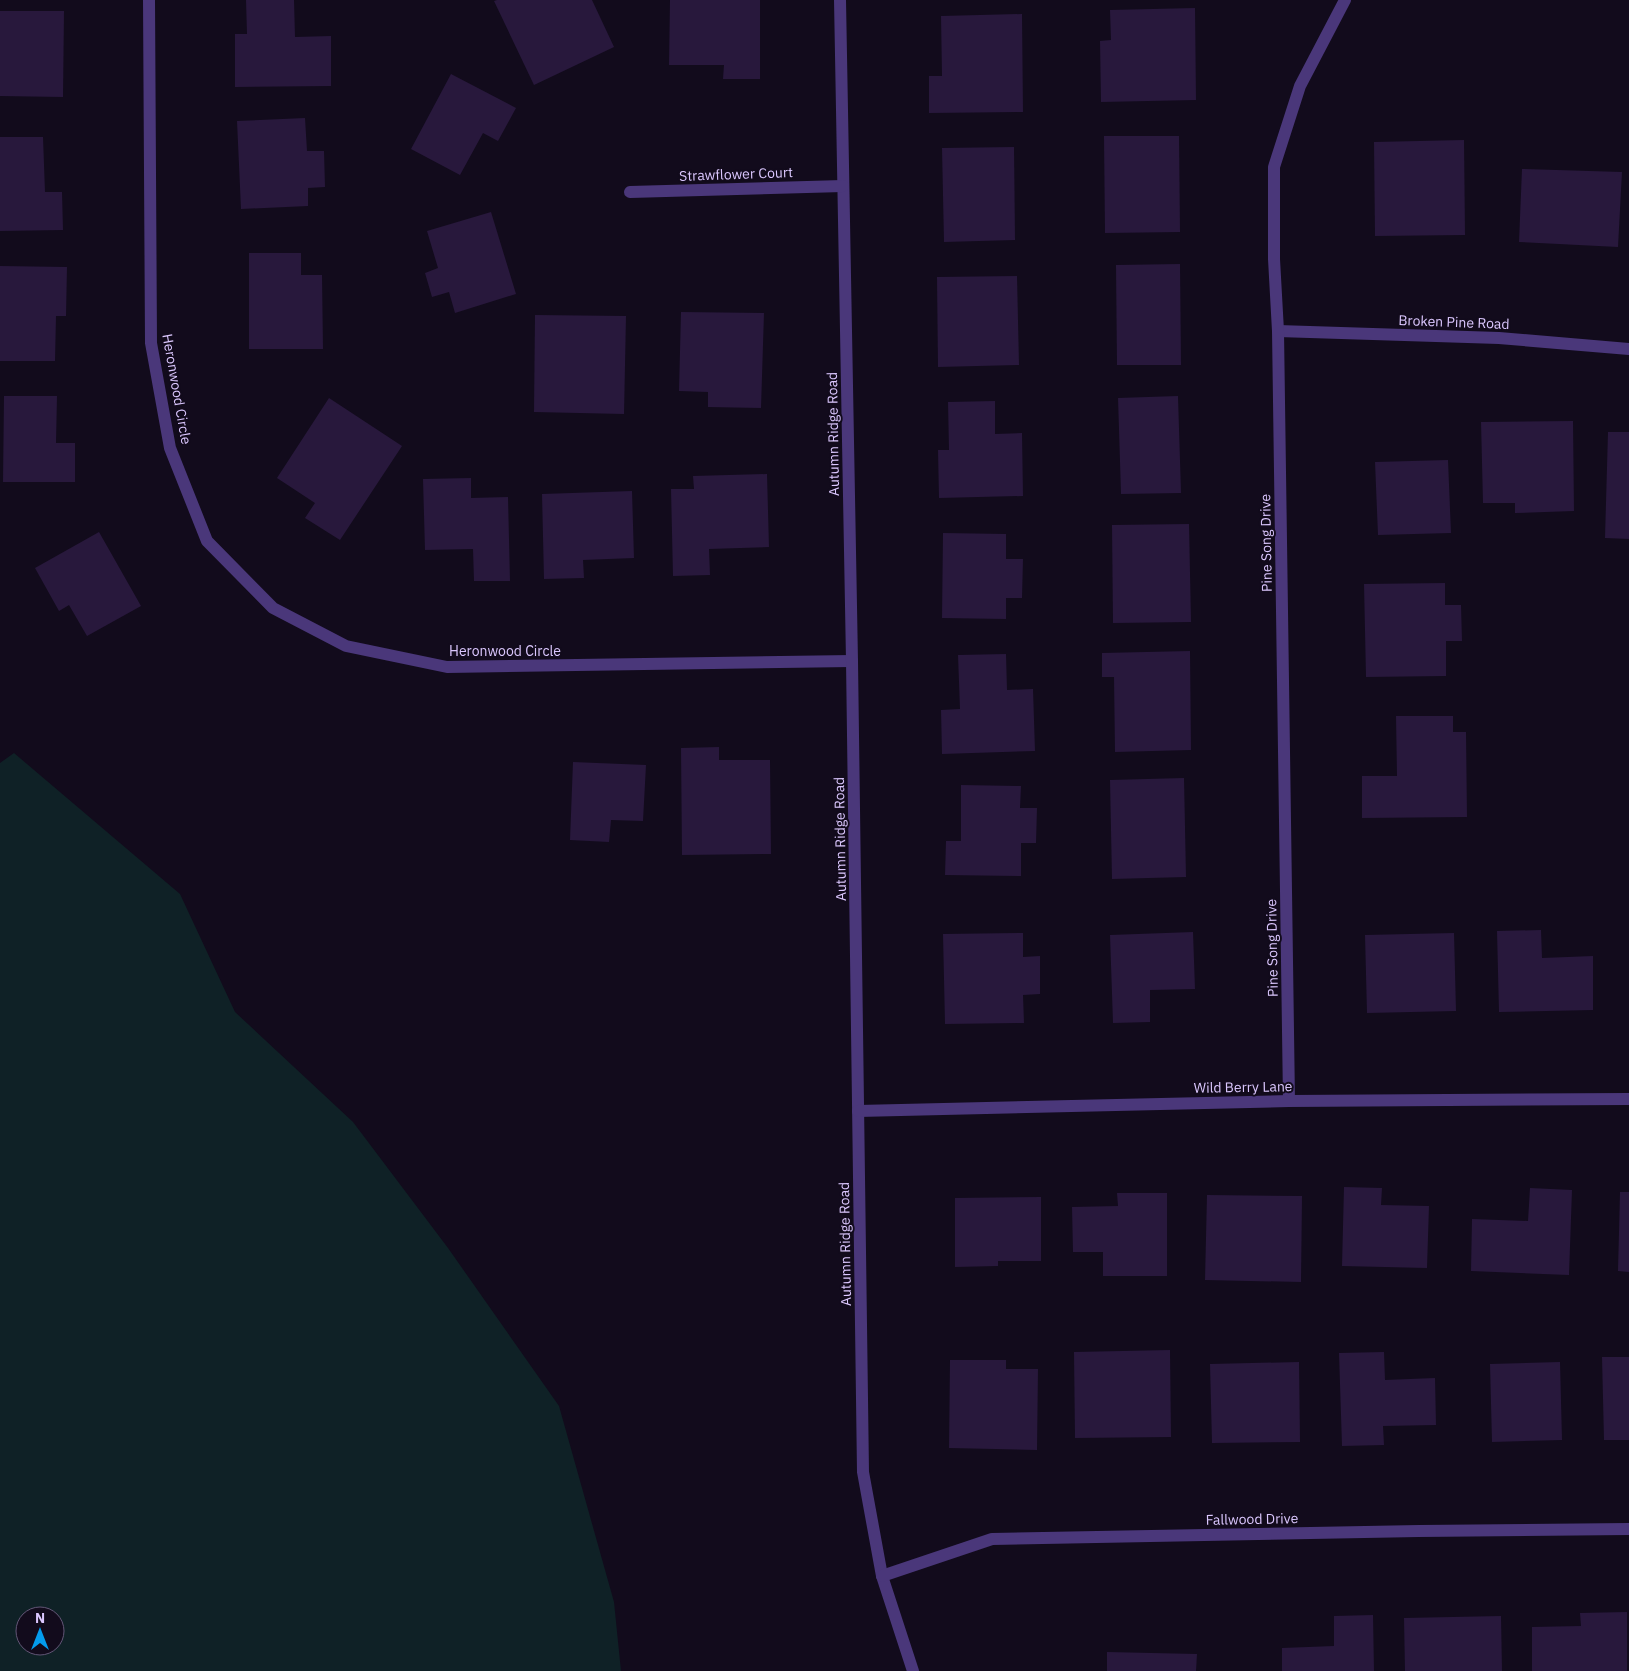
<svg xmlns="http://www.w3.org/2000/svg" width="1629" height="1671" viewBox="0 0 1629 1671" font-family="'IBM Plex Sans',sans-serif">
<rect width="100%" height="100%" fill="#120b1c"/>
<path fill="#0f2126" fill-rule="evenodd" d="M14 753 180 894 235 1012 353 1122 448 1248 559 1406 614 1602 621 1671H0V763ZM25 1616H55V1646H25Z"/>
<g fill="#28183c">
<path d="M246 0H294L295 37 331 36V86L235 87V34H247Z"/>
<path d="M497 0H592L614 47 534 85 494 1Z"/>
<path d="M670 0H760V79H723L724 65H669Z"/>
<path d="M1195 8 1196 100 1101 102 1100 41 1111 40 1110 10Z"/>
<path d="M0 11H64L63 97 0 96Z"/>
<path d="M1022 14 1023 112 929 113V76H942L941 16Z"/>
<path d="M451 74 516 108 498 141 483 133 460 175 411 149Z"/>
<path d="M305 118 307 151H324L325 187 308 188V206L241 209 237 121Z"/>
<path d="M1104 136H1179L1180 232 1105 233Z"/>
<path d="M0 137H43L45 192H62L63 230 0 231Z"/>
<path d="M1464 140 1465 235 1375 236 1374 142Z"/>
<path d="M1014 147 1015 240 944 242 942 148Z"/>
<path d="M1522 169 1622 172 1618 247 1519 242Z"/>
<path d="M491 212 516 294 455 313 449 292 432 297 425 273 438 268 427 231Z"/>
<path d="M249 253H301V275H322L323 349H249Z"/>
<path d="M1180 264 1181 365H1117L1116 265Z"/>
<path d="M0 266 67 267 66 316H56L55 361H0Z"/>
<path d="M1017 276 1019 365 938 367 937 277Z"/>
<path d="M681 312 764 313 761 408 708 407V392L679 391Z"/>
<path d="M535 315 626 316 624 414 534 412Z"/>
<path d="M4 396H57L56 443H75V482H3Z"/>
<path d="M1178 396 1181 493 1121 494 1118 398Z"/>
<path d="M329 398 402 446 340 540 305 518 315 503 277 478Z"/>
<path d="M995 401V434L1022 433 1023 496 939 498 938 450H949L948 402Z"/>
<path d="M1573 421 1574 511 1515 513V503H1483L1481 422Z"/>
<path d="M1608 432H1629V539L1605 538Z"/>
<path d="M1448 460 1451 533 1378 535 1375 462Z"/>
<path d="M767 474 769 547 709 549 710 575 673 576 671 489H694L693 476Z"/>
<path d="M471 478V498L508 497 510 581H474L473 549 425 550 423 479Z"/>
<path d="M632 491 634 558 583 560 584 578 544 579 542 494Z"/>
<path d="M1189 524 1191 622 1113 623 1112 525Z"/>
<path d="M99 532 141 606 87 636 69 605 59 611 35 568Z"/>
<path d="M943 533 1006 534V559H1023L1022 598H1006V619L942 618Z"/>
<path d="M1445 583V605H1461L1462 641H1446V676L1366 677 1364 584Z"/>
<path d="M1190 651 1191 750 1115 752 1114 677H1102V653Z"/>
<path d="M1006 654 1007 690 1033 689 1035 751 942 754 941 710 960 709 958 655Z"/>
<path d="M1396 716H1453V732H1466L1467 817 1362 818V776H1397Z"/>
<path d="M719 747V760H770L771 854 682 855 681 748Z"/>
<path d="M573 762 646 765 643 821 611 820 609 842 570 840Z"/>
<path d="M1184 778 1186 877 1112 879 1110 780Z"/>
<path d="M961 785 1021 786 1020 808H1037L1036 843H1021V876L945 875 946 841H961Z"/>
<path d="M1541 930 1542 958 1593 956V1010L1499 1012 1497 931Z"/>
<path d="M1193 932 1195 989 1150 990V1022L1113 1023 1110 935Z"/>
<path d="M1023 933V957L1040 956V994L1023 995 1024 1023 945 1024 943 934Z"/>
<path d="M1454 933 1456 1011 1367 1013 1365 935Z"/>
<path d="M1344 1187 1382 1188 1381 1205 1429 1206 1427 1268 1342 1266Z"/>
<path d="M1530 1188 1572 1190 1569 1275 1471 1271 1472 1219 1528 1221Z"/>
<path d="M1620 1192H1629V1272L1618 1271Z"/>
<path d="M1117 1193H1167V1276H1103V1252H1073L1072 1207 1118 1206Z"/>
<path d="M1207 1195 1302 1196 1301 1282 1205 1280Z"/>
<path d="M1041 1197V1261H998V1266L955 1267V1198Z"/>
<path d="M1170 1350 1171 1437 1075 1438 1074 1352Z"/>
<path d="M1384 1352 1385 1380 1435 1378 1436 1425 1383 1426 1384 1445 1342 1446 1339 1353Z"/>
<path d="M1602 1357H1629V1440H1604Z"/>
<path d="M950 1360H1006V1369H1038L1037 1450 949 1448Z"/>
<path d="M1299 1362 1300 1442 1212 1443 1210 1364Z"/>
<path d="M1560 1362 1562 1440 1492 1442 1490 1364Z"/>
<path d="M1627 1612V1671H1532V1627L1581 1626 1580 1613Z"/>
<path d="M1373 1615 1374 1671H1282V1648L1334 1646V1616Z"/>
<path d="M1501 1616 1502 1671H1405L1404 1618Z"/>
<path d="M1107 1652 1197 1654 1196 1671H1107Z"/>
</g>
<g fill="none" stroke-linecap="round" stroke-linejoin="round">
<g stroke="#4a377a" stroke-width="12">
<path d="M149 0 151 343 170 448 207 541 273 608 346 646 447 667 852 661"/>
<path d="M840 0 852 661 863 1472 882 1576 913 1671"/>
<path d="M630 192 843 186"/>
<path d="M1278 331 1499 338 1629 349"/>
<path d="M1289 1101 1278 331 1274 259V167L1300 86 1345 0"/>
<path d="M858 1111 1289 1101 1629 1099"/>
<path d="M882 1576 992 1539 1419 1531 1629 1529"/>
</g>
</g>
<g text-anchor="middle" stroke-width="4" stroke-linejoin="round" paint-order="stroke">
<g font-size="14" fill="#dbc7fe" stroke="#120b1c">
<text transform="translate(736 174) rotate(-2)" y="5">Strawflower Court</text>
<text transform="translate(1454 322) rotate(2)" y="5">Broken Pine Road</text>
<text transform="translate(177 389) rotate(80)" y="5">Heronwood Circle</text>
<text transform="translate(833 434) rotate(-91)" y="5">Autumn Ridge Road</text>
<text transform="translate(1266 543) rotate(-91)" y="5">Pine Song Drive</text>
<text x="505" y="656">Heronwood Circle</text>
<text transform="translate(840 839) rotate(-91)" y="5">Autumn Ridge Road</text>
<text transform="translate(1272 948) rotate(-91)" y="5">Pine Song Drive</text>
<text transform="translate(1243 1087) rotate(-1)" y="5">Wild Berry Lane</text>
<text transform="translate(845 1244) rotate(-91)" y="5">Autumn Ridge Road</text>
<text transform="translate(1252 1519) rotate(-1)" y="5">Fallwood Drive</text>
</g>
</g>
<g transform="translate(40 1631)"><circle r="24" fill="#120b1c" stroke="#625676"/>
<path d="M0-4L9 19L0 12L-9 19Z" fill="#049ced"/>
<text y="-8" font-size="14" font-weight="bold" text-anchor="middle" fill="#dbc7fe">N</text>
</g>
</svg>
